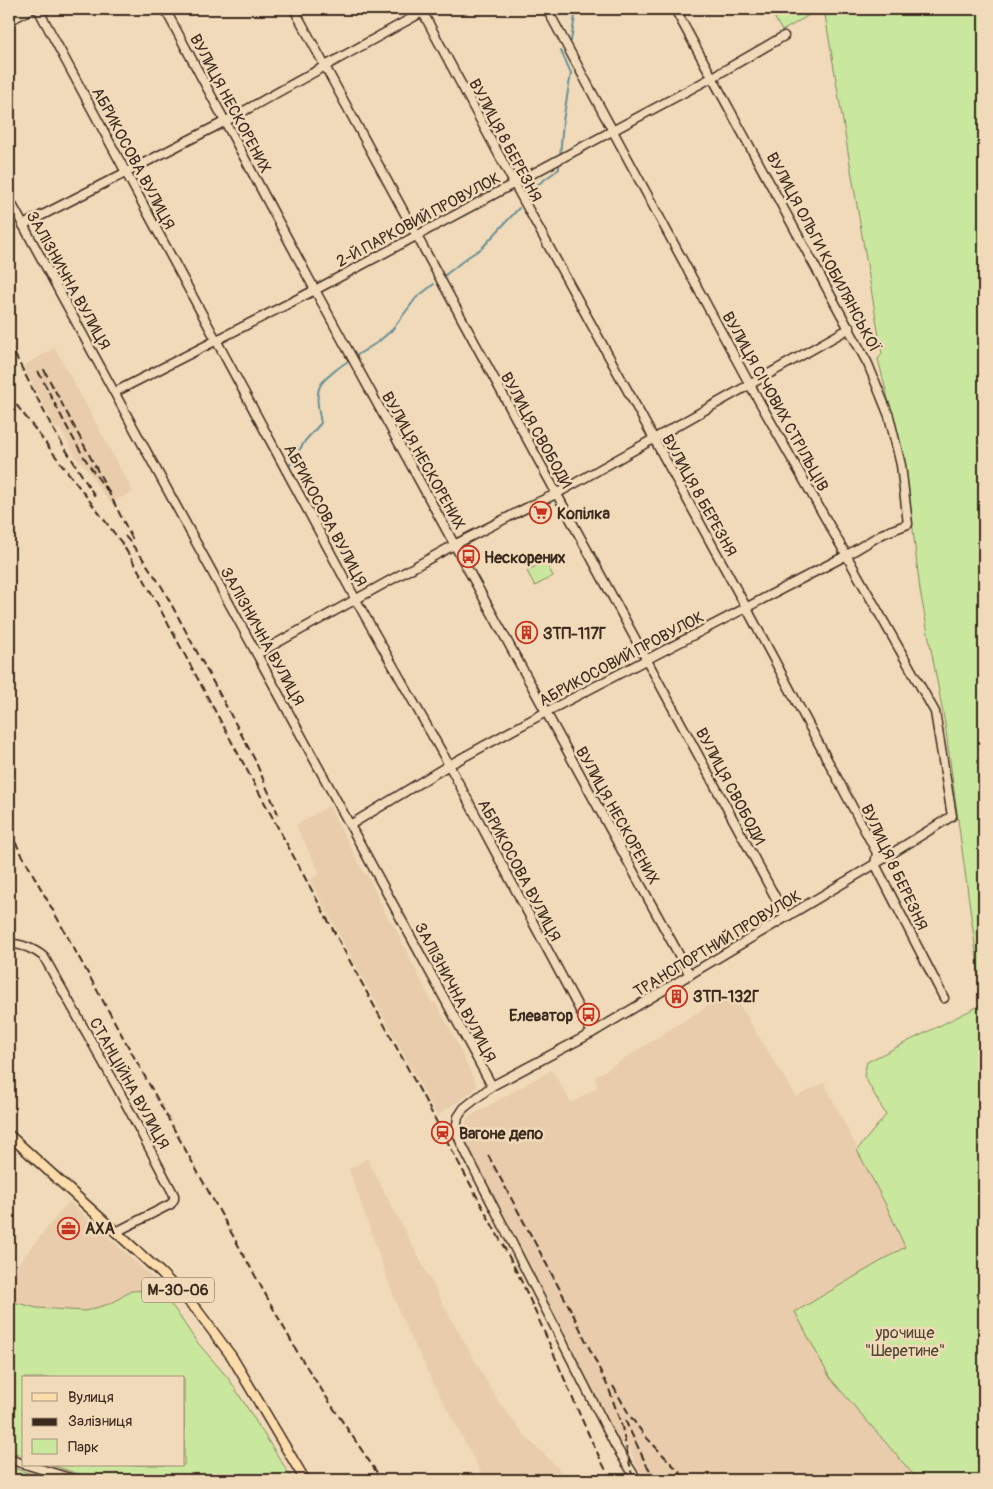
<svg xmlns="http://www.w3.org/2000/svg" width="993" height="1489" viewBox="0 0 993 1489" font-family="Pangolin,sans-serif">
<rect width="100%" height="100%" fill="#f0dab9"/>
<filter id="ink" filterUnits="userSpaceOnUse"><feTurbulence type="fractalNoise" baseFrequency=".02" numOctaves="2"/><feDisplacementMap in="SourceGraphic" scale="10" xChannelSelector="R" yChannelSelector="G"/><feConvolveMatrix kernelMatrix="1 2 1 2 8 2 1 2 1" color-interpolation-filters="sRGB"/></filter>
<g filter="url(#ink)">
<g fill="#e8ccab">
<path d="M55 348 133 492 110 503 84 465 77 459 60 428 56 429 23 366Z"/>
<path d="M329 806 365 875 367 874 389 921 392 922 396 930 432 1003 435 1002 451 1030 477 1086 474 1090 437 1116 310 880 320 874 296 825Z"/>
<path d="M731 991 796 1097 824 1083 887 1207 906 1247 830 1378 918 1480H643L638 1471 629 1446 621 1445 464 1137 467 1118 552 1070 571 1103 598 1087 594 1078Z"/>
<path d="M367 1159 450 1317 496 1398 525 1436 570 1480H485L433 1382 400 1314 349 1169Z"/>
<path d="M69 1201 156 1281 147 1290 131 1291 112 1303 85 1311 37 1308 9 1300 12 1291 9 1275Z"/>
</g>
<g fill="#cae79e" stroke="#82885e">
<path d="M770 9H810L811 14 782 31Z"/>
<path d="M824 9H984V1480H918L830 1378 795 1312 905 1247 887 1207 857 1150 886 1115 864 1076 867 1062 983 1004 945 724 920 590 906 470 878 359 882 354Z"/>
<path d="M545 561 553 576 535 586 527 571Z"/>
<path d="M147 1290 158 1295 174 1308 196 1341 229 1379 293 1480H96L52 1465H184V1378H24V1456L9 1451V1301L37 1308 85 1311 112 1303 131 1291Z"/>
<path d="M9 1467 51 1480H9Z"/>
</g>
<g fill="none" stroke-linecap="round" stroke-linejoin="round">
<g stroke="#6a9198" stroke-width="2">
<path d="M571 41 576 9"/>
<path d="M560 157 563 121 571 73 561 51"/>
<path d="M532 200 537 185 559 169V162"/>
<path d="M444 276 468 257 482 248 519 208"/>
<path d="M354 357 378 342 392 330 416 298 434 284"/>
<path d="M290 465 305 441 321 423C319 412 315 397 320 386 323 379 343 364 350 360"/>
</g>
<defs>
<g id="minor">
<path d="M38 9 356 600 449 765 592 1033"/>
<path d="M165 9 315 290 690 975"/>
<path d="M294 9 786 917"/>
<path d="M421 9 514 183 746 607 877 853 875 864 944 998"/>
<path d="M547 9 750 385 935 712 952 816 875 864 592 1033 492 1086 464 1108 458 1117 456 1130 461 1143 615 1445 637 1480"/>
<path d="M9 21 31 9"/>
<path d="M9 199 492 1086"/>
<path d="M23 225 226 121 428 9"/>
<path d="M115 392 315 290 713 77 784 36"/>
<path d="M257 654 454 545 530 506 556 494 850 328"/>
<path d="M350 825 449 765 546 712 847 555 882 534 908 524 901 465 889 416 868 364 675 9"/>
<path d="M9 943C23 945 33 948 44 957L117 1087 174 1195V1199L171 1204 116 1232"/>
<path d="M9 1459 24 1464"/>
<path d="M28 1465 76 1480"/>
</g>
<path id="major" d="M9 1135 160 1272 197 1310 232 1357 305 1480"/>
</defs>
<use href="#minor" stroke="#3b2a1e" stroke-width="11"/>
<use href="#major" stroke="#3b2a1e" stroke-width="12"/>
<use href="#minor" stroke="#f0dab9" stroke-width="8"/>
<use href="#major" stroke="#fddcac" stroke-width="9"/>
<g stroke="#3b2a1e" stroke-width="2" stroke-dasharray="8 4" stroke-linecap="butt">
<path d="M9 343 53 429 96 498"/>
<path d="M38 371C60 413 80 457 110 494L43 368"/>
<path d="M9 395 121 542 145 581 475 1193C495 1231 517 1269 534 1309 560 1366 582 1425 611 1480"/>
<path d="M107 489 133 540"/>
<path d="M125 536 141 556 162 587 254 758 278 814"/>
<path d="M9 831 299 1355 338 1415 382 1480"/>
<path d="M488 1155 571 1310 609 1389 622 1427 633 1480"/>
<path d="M613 1386 630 1416 645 1436 687 1480"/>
<path d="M625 1420 646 1464 656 1480"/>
</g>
</g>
</g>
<defs>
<symbol id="supermarket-ring" viewBox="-11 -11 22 22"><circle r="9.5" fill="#f0dab9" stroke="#c8321e" stroke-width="1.5"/><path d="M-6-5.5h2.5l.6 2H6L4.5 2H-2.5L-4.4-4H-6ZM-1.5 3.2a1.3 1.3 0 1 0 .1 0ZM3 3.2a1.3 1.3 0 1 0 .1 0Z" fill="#c8321e"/></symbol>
<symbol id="bus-ring" viewBox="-11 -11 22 22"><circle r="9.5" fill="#f0dab9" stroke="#c8321e" stroke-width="1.5"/><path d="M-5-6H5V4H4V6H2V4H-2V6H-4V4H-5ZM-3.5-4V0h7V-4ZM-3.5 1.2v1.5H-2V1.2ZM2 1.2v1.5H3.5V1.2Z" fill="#c8321e"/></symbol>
<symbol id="building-ring" viewBox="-11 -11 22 22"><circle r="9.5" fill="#f0dab9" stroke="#c8321e" stroke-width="1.5"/><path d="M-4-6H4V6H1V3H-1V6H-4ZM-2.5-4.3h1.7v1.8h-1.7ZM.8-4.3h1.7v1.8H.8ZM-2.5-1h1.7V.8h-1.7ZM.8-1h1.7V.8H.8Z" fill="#c8321e"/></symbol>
<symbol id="station-ring" viewBox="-11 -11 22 22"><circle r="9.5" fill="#f0dab9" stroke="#c8321e" stroke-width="1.5"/><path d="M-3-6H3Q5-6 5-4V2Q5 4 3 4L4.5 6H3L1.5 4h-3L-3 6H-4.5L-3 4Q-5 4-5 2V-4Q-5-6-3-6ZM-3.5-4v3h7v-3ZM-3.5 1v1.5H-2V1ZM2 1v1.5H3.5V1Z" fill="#c8321e"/></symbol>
<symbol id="office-ring" viewBox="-11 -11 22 22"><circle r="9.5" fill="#f0dab9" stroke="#c8321e" stroke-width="1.5"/><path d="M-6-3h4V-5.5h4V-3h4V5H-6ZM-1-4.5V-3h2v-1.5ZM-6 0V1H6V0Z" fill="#c8321e"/></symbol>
</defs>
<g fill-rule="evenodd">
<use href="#supermarket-ring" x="528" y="500" width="25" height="25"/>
<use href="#bus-ring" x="456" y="544" width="25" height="25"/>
<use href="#building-ring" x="514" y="620" width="25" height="25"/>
<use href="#building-ring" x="664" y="984" width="25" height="25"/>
<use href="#bus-ring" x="576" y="1002" width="25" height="25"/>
<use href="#station-ring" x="430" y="1120" width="25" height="25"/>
<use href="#office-ring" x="56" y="1216" width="25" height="25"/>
</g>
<g text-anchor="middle" stroke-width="5" stroke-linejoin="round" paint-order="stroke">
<rect fill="#f0dab9" stroke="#715f4c" stroke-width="1" x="142" y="1277.5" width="72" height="25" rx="4"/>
<g font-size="15" font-weight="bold" fill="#3b2a1e">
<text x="178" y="1295">М-30-06</text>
</g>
<g font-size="16" fill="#3b2a1e" stroke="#f0dab9">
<text transform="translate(231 103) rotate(62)" y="6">ВУЛИЦЯ НЕСКОРЕНИХ</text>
<text transform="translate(506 140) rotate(62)" y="6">ВУЛИЦЯ 8 БЕРЕЗНЯ</text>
<text transform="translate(134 158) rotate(62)" y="6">АБРИКОСОВА ВУЛИЦЯ</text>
<text transform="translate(418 219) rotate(-28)" y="6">2-Й ПАРКОВИЙ ПРОВУЛОК</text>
<text transform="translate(824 252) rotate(62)" y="6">ВУЛИЦЯ ОЛЬГИ КОБИЛЯНСЬКОЇ</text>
<text transform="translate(69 280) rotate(61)" y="6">ЗАЛІЗНИЧНА ВУЛИЦЯ</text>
<text transform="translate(776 401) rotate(61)" y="6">ВУЛИЦЯ СІЧОВИХ СТРІЛЬЦІВ</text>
<text transform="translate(537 430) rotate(61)" y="6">ВУЛИЦЯ СВОБОДИ</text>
<text transform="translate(424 460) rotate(61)" y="6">ВУЛИЦЯ НЕСКОРЕНИХ</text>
<text transform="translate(700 495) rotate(61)" y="6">ВУЛИЦЯ 8 БЕРЕЗНЯ</text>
<text transform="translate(326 515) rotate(62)" y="6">АБРИКОСОВА ВУЛИЦЯ</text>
<text transform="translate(263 636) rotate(61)" y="6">ЗАЛІЗНИЧНА ВУЛИЦЯ</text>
<text transform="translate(621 658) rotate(-28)" y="6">АБРИКОСОВИЙ ПРОВУЛОК</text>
<text transform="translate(731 786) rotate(62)" y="6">ВУЛИЦЯ СВОБОДИ</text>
<text transform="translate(618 815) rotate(61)" y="6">ВУЛИЦЯ НЕСКОРЕНИХ</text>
<text transform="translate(895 867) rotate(65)" y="6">ВУЛИЦЯ 8 БЕРЕЗНЯ</text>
<text transform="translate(520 870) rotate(62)" y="6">АБРИКОСОВА ВУЛИЦЯ</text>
<text transform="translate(717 943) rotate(-31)" y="6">ТРАНСПОРТНИЙ ПРОВУЛОК</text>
<text transform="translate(456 992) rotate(62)" y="6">ЗАЛІЗНИЧНА ВУЛИЦЯ</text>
<text transform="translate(130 1083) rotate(61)" y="6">СТАНЦІЙНА ВУЛИЦЯ</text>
</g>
<g font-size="16" font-weight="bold" fill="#3b2a1e" stroke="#f0dab9" text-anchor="start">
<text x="557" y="519">Копілка</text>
<text x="484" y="563">Нескорених</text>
<text x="543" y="639">ЗТП-117Г</text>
<text x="693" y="1002">ЗТП-132Г</text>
<text x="573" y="1021" text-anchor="end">Елеватор</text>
<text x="459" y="1139">Вагоне депо</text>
<text x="85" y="1234">AXA</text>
</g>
<g font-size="16" fill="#504631" stroke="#f0dab9">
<text x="905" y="1338">урочище<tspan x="905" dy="18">"Шеретине"</tspan></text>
</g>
</g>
<rect width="993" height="1489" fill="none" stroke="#f0dab9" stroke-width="30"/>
<rect x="15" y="15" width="963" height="1459" fill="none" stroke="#3b2a1e" stroke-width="2" filter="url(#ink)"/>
<rect x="22" y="1376" width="162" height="90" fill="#f0dab9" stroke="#a8947b"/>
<rect x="32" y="1393" width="25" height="8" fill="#fddcac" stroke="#a8947b"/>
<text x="68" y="1402" font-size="15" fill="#3b2a1e">Вулиця</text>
<rect x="32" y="1418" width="25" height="8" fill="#3b2a1e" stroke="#a8947b"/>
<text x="68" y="1426" font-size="15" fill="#3b2a1e">Залізниця</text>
<rect x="32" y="1439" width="25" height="15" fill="#cae79e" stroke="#a8947b"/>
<text x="68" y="1452" font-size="15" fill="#3b2a1e">Парк</text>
</svg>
